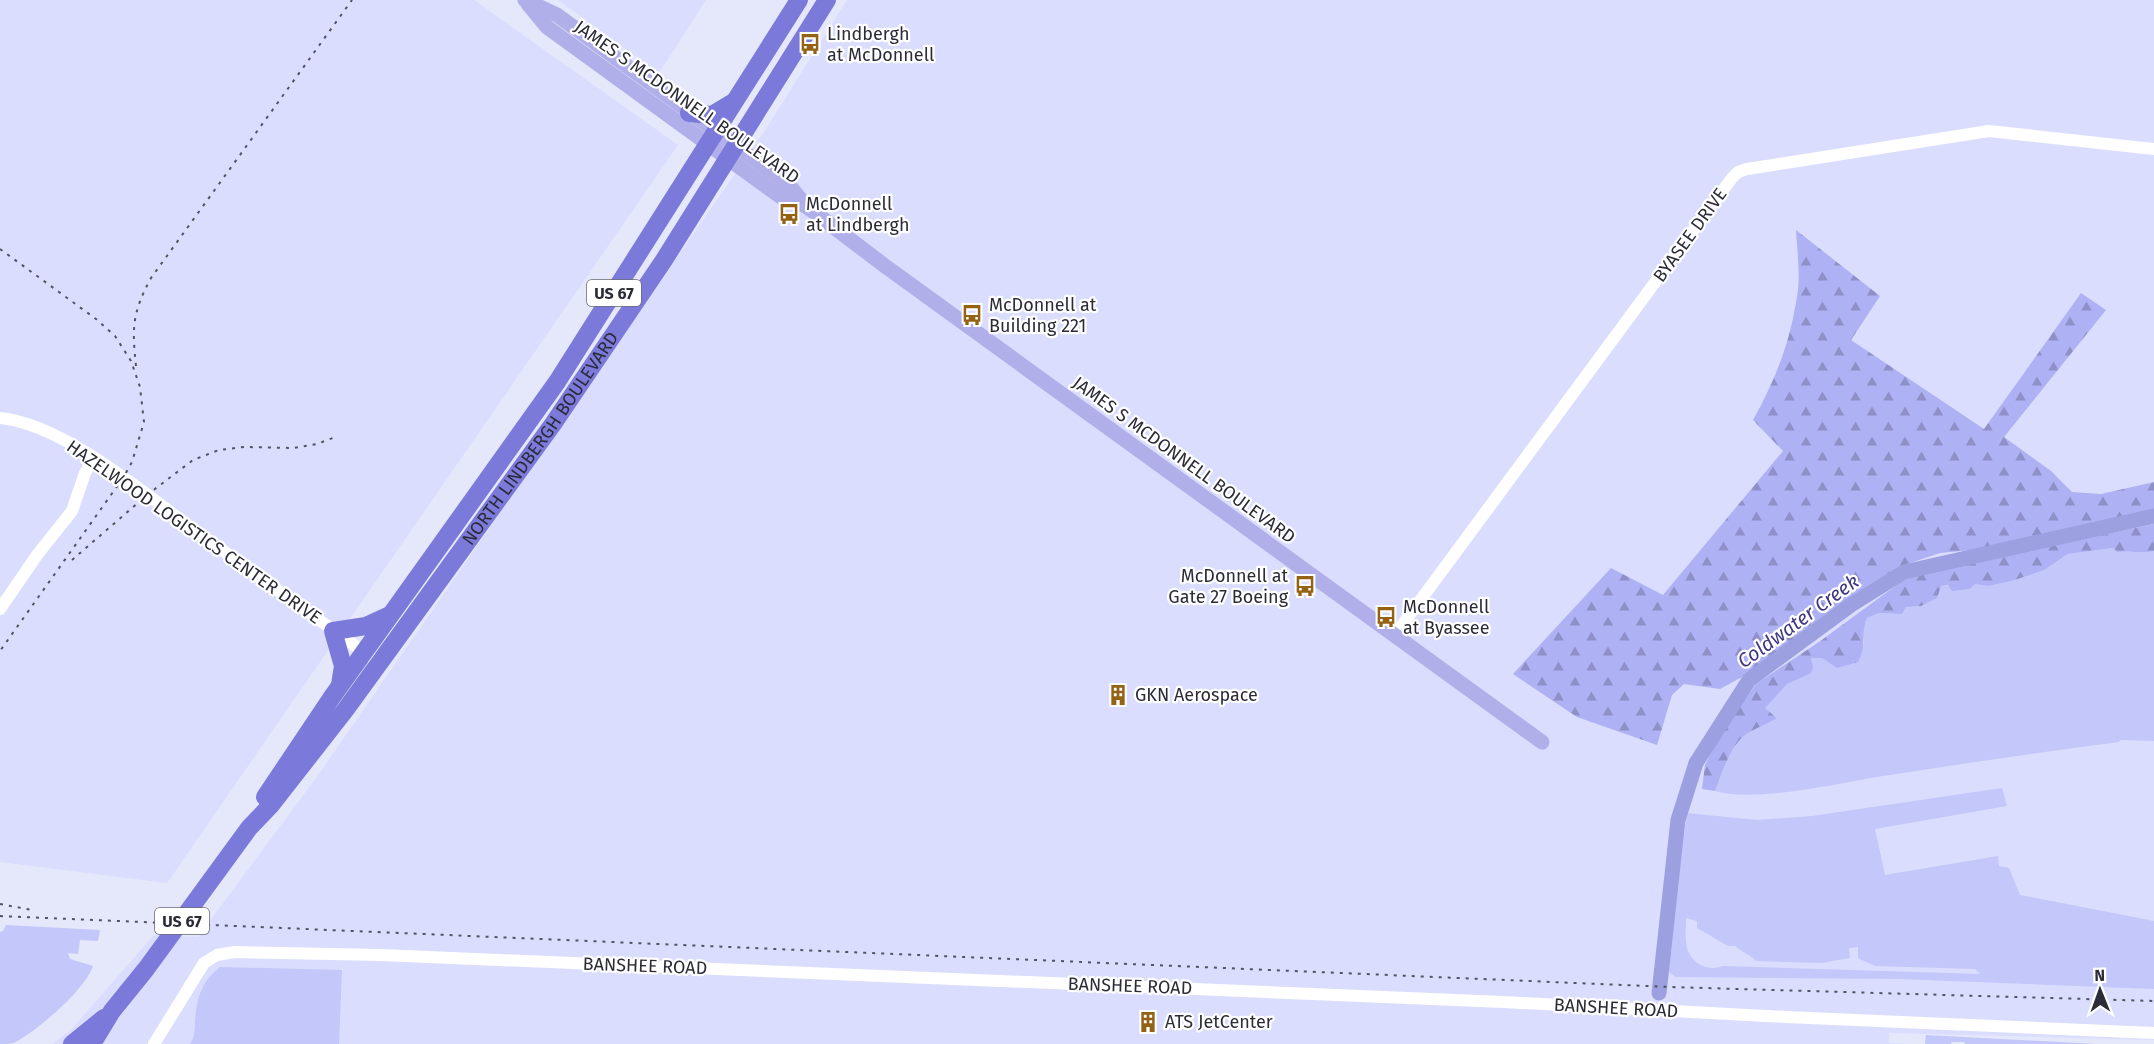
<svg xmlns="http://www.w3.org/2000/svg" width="2154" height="1044" viewBox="0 0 2154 1044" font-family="'Fira Sans',sans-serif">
<defs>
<pattern id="forest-firs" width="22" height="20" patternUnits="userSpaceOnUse" patternTransform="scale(1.5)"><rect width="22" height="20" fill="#aeb1f4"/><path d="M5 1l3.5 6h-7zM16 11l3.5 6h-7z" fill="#8e90c7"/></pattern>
</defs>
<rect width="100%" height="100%" fill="#e5e7fb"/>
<g fill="#daddfd">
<path d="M0 0H474L678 145 167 883 0 862Z"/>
<path d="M558 0H706L659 73Z"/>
<path d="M847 0H2154V1040L1889 1033V1043L1911 1044H52L70 1031 154 935 198 937 319 774 766 129Z"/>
</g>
<g fill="#c3c7f9" fill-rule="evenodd">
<path d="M2113 548 2117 552C2130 550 2141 554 2154 551V741L2120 740 2119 742C2040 752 1961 764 1883 776 1839 783 1756 803 1715 791 1722 773 1731 743 1748 733 1758 727 1766 725 1777 717L1764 708 1810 658H1822L1837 668 1864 643 1862 630 1867 618 1879 613 1902 614 1906 607 1921 606 1941 586 1975 584 1988 586 2012 581 2044 570 2068 554Z"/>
<path d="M2002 788 2007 806 1875 829 1885 875 1998 856 1999 866 2009 868 2020 895 2154 921V989L1900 979 1676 977 1667 971 1687 813 1757 820 1812 816ZM1686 918 1697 921V928L1728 946H1735C1742 952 1749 954 1756 961L1821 963 1850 958 1849 948 1858 947V958L1875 966 1975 969 1980 974 1723 966C1711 971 1695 966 1689 953 1684 944 1686 928 1686 918Z"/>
<path d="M6 925 100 930 98 941 80 940 78 954 68 953 70 959 93 966C84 991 38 1030 14 1043 10 1044 5 1044 0 1044V932L3 931Z"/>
<path d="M220 967 342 970 339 1044H190C195 1037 195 1030 195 1021 197 998 201 982 220 967Z"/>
<path d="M1926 1035 2097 1044H1965L1964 1042H1952L1951 1044H1925Z"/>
</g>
<g fill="url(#forest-firs)">
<path d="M1796 230 1880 296 1851 340 1984 429 2081 293 2106 310 2004 437 2051 471 2072 492 2101 494 2154 482V510L2111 522 2052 533 1994 548 1940 553 1907 564 1889 573 1859 592 1747 674 1720 689 1684 684 1672 695 1657 745 1577 717 1513 674 1611 568 1663 595 1783 451 1753 420C1777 377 1791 340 1798 290 1800 271 1797 249 1796 230Z"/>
<path d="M2154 524V551C2141 554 2130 550 2117 552L2113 548 2068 554 2044 570 2012 581 1988 586 1975 584 1969 589 1952 591 1948 585 1941 586 1937 598 1921 606 1906 607 1902 614 1879 613 1867 618C1860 634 1867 646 1858 662L1837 668 1822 658H1811L1813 667 1811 673 1787 684 1765 708 1777 718C1768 724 1758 727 1748 733 1731 743 1722 773 1715 791L1702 789 1705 765 1720 735 1756 684 1819 642 1909 576Z"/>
</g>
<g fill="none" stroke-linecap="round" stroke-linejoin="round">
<path stroke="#9c9fe0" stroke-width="15" d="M1659 993 1678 820 1696 763 1749 680 1851 605 1904 572 2154 516"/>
<g stroke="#fff" stroke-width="12">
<path d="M0 418C65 424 151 499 204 537 262 579 320 621 379 663"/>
<path d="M0 609 37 555 72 511 85 473 94 458"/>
<path d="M1394 636 1732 178 1738 172 1747 169 1989 131 2154 149"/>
<path d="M154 1044 204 963 217 955 235 952 381 955 1503 1002 1786 1017 2154 1033"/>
</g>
<g stroke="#b0afe9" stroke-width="15">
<path d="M525 0 557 15 788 184 806 206 885 266 1542 742"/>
<path d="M528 4 547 27 781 197 806 206"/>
</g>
<g stroke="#7b7ada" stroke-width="18">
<path d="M689 113 712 115 732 103"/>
<path d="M340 685 343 666 333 631 366 626 390 615"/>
<path d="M265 797 332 697 557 382 799 0"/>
<path d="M72 1044 104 1018"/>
<path id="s1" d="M92 1044 112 1011 146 969 249 828 271 805 346 709 553 424 664 260 827 0"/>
</g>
<g stroke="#525361" stroke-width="2" stroke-dasharray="3 6" stroke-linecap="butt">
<path d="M0 249 96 319 115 336 131 361 140 387 144 422 132 462 123 478 0 651"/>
<path d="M136 366C132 328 132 313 151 278L352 0"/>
<path d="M72 560 147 495 193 460 219 450 244 447 294 448 317 444 338 436"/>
<path d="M0 904 32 910"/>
<path d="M0 916 1670 987 2154 1001"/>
</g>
</g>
<defs>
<symbol id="bus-bare" viewBox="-9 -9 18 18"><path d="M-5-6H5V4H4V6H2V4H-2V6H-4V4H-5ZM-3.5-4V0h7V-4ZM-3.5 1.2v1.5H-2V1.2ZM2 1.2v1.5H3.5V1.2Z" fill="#946214" stroke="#fff" stroke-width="2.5" paint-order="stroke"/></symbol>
<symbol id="building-bare" viewBox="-9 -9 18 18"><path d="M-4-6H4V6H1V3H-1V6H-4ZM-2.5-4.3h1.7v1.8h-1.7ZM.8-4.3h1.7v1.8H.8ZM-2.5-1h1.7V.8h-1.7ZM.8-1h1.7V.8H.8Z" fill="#946214" stroke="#fff" stroke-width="2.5" paint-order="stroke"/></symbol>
</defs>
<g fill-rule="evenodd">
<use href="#bus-bare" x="795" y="29" width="30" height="30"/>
<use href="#bus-bare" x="774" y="199" width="30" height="30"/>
<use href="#bus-bare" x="957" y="300" width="30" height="30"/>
<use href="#bus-bare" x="1290" y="571" width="30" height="30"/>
<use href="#bus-bare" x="1371" y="602" width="30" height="30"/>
<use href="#building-bare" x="1103" y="680" width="30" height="30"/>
<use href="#building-bare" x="1133" y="1007" width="30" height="30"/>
</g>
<g text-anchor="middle" stroke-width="4.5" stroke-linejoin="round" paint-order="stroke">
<g fill="#fff" stroke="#6b6b74" stroke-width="1.5">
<rect x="587" y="280" width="54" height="26" rx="4.5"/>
<rect x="155" y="908" width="54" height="26" rx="4.5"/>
</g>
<g font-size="16" font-weight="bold" fill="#2b2c38">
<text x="614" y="299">US 67</text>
<text x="182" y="927">US 67</text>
</g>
<g font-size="18" fill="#2b2c38" stroke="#fff" text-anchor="start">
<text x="827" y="40">Lindbergh<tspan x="827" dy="21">at McDonnell</tspan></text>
<text x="806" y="210">McDonnell<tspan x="806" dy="21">at Lindbergh</tspan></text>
<text x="989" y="311">McDonnell at<tspan x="989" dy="21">Building 221</tspan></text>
<text x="1288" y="582" text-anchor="end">McDonnell at<tspan x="1288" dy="21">Gate 27 Boeing</tspan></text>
<text x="1403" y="613">McDonnell<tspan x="1403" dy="21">at Byassee</tspan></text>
<text x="1135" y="701">GKN Aerospace</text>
<text x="1165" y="1028">ATS JetCenter</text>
</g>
<g font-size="18" fill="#2b2c38" stroke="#fff">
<text transform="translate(687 102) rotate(35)" y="6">JAMES S MCDONNELL BOULEVARD</text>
<text transform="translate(1690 235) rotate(-54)" y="6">BYASEE DRIVE</text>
<text dy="6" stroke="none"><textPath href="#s1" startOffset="754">NORTH LINDBERGH BOULEVARD</textPath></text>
<text transform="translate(1184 460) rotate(36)" y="6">JAMES S MCDONNELL BOULEVARD</text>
<text transform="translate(194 532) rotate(35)" y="6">HAZELWOOD LOGISTICS CENTER DRIVE</text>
<text transform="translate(645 966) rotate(2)" y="6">BANSHEE ROAD</text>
<text transform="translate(1130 986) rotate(2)" y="6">BANSHEE ROAD</text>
<text transform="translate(1616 1008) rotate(3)" y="6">BANSHEE ROAD</text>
</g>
<g font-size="20" font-style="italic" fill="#3d3885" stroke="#fff">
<text transform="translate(1798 621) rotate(-36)" y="7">Coldwater Creek</text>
</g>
</g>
<g transform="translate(2100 990) rotate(359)" stroke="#ffffff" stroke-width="4.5" paint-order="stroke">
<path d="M0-4.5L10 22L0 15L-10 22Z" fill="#2b2c38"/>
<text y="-9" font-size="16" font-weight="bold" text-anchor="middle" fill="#2b2c38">N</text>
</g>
</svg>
